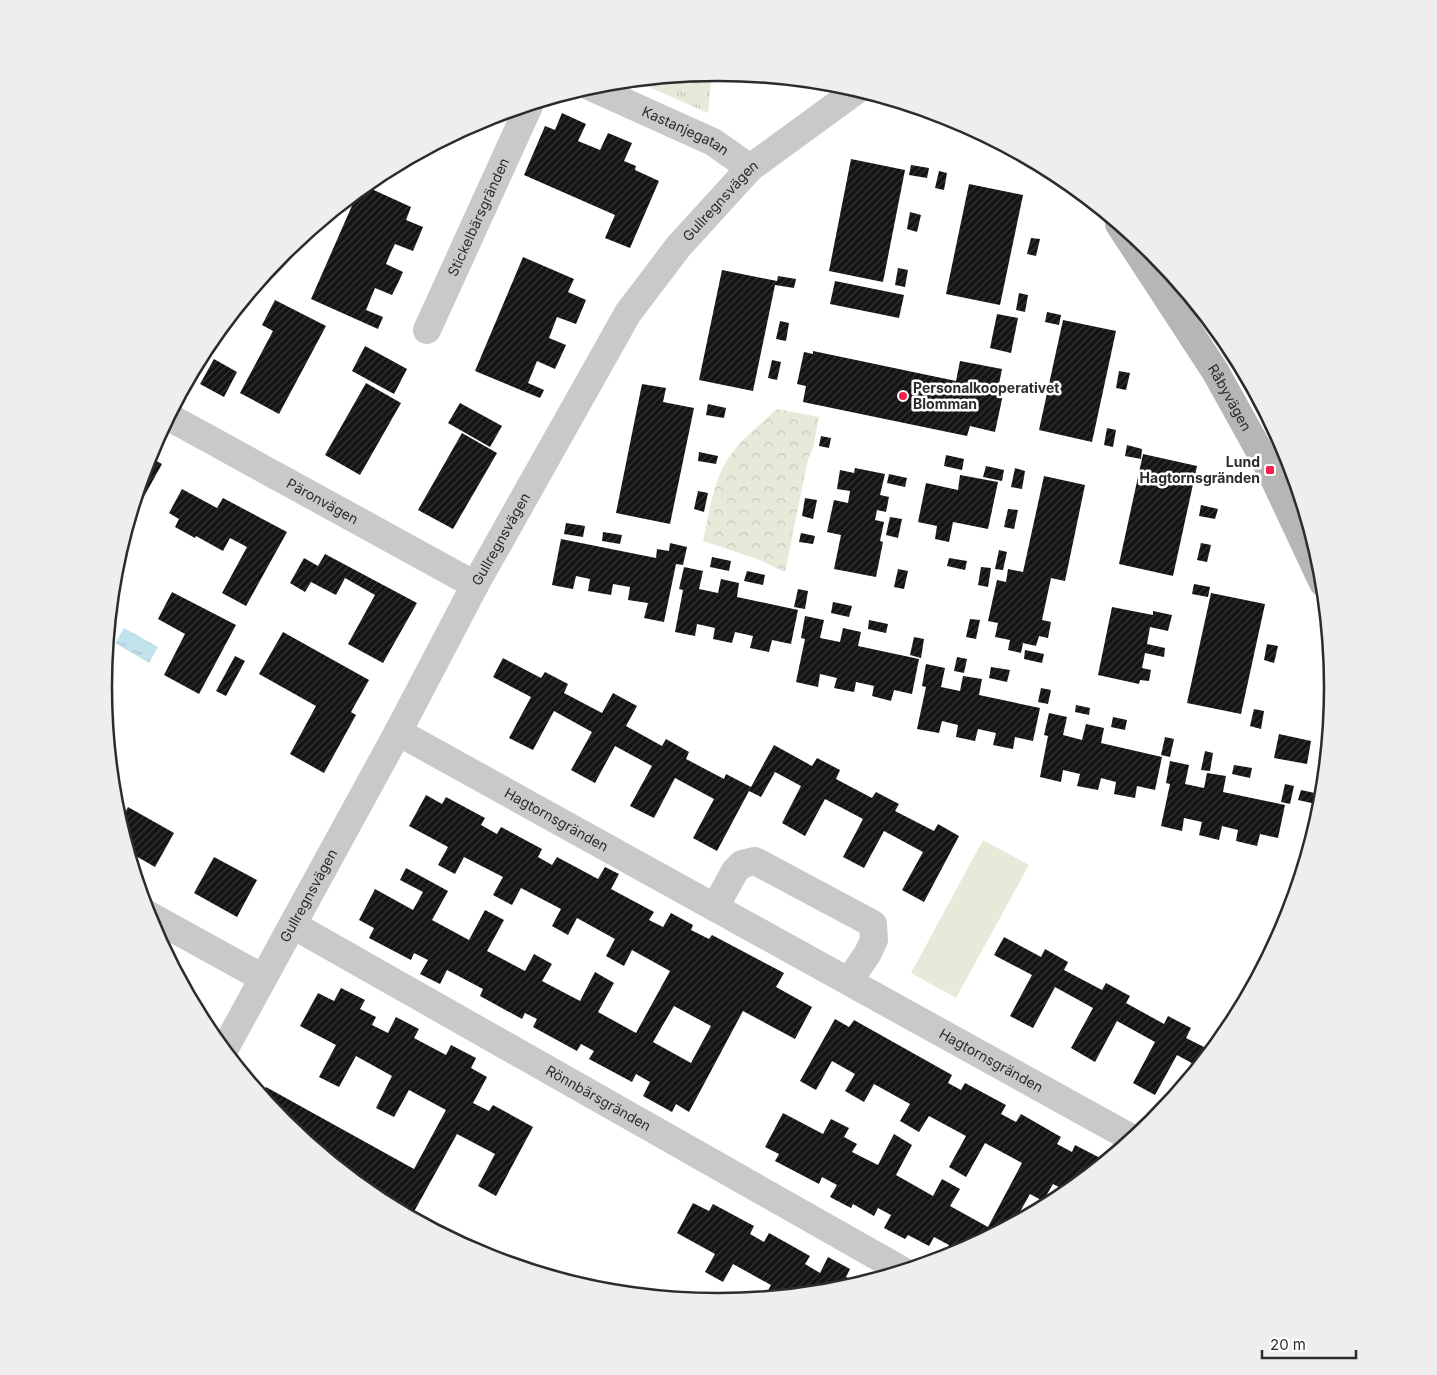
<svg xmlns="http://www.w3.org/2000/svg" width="1437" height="1375" viewBox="0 0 1437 1375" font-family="Inter,sans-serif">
<defs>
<pattern id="grass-tufts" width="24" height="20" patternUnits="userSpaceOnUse" patternTransform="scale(1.25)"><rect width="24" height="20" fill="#e5ebd8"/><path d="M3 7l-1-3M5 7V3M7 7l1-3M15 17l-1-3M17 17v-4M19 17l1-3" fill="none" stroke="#c5caba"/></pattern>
<pattern id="park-crowns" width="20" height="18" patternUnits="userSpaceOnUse" patternTransform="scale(1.25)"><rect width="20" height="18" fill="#e5ebd8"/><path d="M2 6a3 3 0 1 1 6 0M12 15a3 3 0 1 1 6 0" fill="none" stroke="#c5caba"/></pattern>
<pattern id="water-ripples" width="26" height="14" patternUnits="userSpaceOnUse" patternTransform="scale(1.25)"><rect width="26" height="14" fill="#c2e2ed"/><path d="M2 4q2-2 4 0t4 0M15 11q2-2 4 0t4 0" fill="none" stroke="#a7c2cb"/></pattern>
<pattern id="building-hatch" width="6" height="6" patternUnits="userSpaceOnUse" patternTransform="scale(1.25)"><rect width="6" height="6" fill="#131313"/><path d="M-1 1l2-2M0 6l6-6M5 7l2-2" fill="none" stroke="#363636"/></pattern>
</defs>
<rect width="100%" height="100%" fill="#fff"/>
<path fill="url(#grass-tufts)" d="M712 73 708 113 635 81Z"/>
<path fill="url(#park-crowns)" d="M777 409 819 417 813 448 808 459 785 572 757 559 703 541C709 515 712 486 726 462 738 441 760 425 777 409Z"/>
<path fill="#e5ebd8" d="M983 840 1029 865 956 998 911 973Z"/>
<path fill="url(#water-ripples)" d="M124 628 158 647 149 663 115 643Z"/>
<g fill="url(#building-hatch)" fill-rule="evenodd">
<path d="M562 113 586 124 578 141 600 150 608 133 632 143 624 161 636 166 635 170 659 181 630 248 605 238 615 215 524 175 545 126 555 130Z"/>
<path d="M851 159 905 170 883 282 829 271Z"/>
<path d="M911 165 929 168 927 178 909 175Z"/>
<path d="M939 171 947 173 944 190 935 188Z"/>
<path d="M969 184 1023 195 1000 305 946 294Z"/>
<path d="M365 186 411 207 406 220 423 227 413 251 395 244 391 252 386 264 403 272 398 283 392 295 375 288 366 310 383 317 378 329 311 299 358 192Z"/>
<path d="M910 212 921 215 917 232 907 229Z"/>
<path d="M1031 238 1040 239 1036 256 1027 254Z"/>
<path d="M523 257 574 279 568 292 586 300 576 324 557 317 549 338 566 345 555 369 537 361 528 383 544 390 540 398 475 371Z"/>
<path d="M898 268 908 270 905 287 895 285Z"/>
<path d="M722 270 777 281 778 276 796 279 794 288 775 285 753 391 699 380Z"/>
<path d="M835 281 904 295 899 318 830 304Z"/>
<path d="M1019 293 1028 295 1025 312 1016 310Z"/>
<path d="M275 300 326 326 279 414 240 393 273 331 262 325Z"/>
<path d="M1047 312 1061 315 1059 325 1045 322Z"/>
<path d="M997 314 1018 318 1011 353 990 348Z"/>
<path d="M1063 320 1116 331 1092 442 1039 430Z"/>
<path d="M780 321 789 323 786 341 776 339Z"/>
<path d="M365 346 407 369 394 394 352 371Z"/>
<path d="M813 351 956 381 960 361 1002 369 998 389 1004 390 995 432 970 426 967 436 803 402 806 386 797 384 804 352 813 354Z"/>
<path d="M214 359 237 372 224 397 200 384Z"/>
<path d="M772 360 781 362 777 380 768 378Z"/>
<path d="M1119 371 1130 373 1126 390 1116 388Z"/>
<path d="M366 383 401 403 360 475 325 455Z"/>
<path d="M642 384 666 388 663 402 694 408 670 524 616 513Z"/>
<path d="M460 403 502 426 490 447 448 423Z"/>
<path d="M708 404 726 408 724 418 706 415Z"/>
<path d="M1107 428 1116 430 1113 447 1104 445Z"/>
<path d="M462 433 497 453 453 529 418 510Z"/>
<path d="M821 436 831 438 829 448 819 446Z"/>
<path d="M1127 445 1142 449 1141 459 1125 456Z"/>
<path d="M699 452 718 456 716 464 698 461Z"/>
<path d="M1143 454 1197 466 1173 576 1119 564Z"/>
<path d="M946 455 964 459 962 470 944 466Z"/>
<path d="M149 457 162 464 131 520 130 519Z"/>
<path d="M986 466 1004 470 1002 481 983 477Z"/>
<path d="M855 468 885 474 880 495 889 497 886 512 877 510 875 520 884 522 880 541 883 542 876 577 834 569 841 535 827 532 834 500 848 503 850 491 837 489 840 470 854 473Z"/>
<path d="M1015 468 1025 471 1022 489 1011 487Z"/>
<path d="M889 474 907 478 905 487 887 483Z"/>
<path d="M960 475 998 482 988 529 953 522 949 542 935 539 937 526 918 522 926 483 958 490Z"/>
<path d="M1044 476 1085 485 1065 581 1051 578 1042 620 1051 622 1048 638 1039 636 1036 646 1023 643 1021 653 1008 650 1010 640 995 637 998 623 988 621 997 580 1006 582 1008 569 1023 572Z"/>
<path d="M182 489 217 508 223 498 287 532 246 606 222 593 247 547 230 538 223 551 196 536 195 538 175 527 179 519 169 513Z"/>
<path d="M698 491 708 493 704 512 694 509Z"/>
<path d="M805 498 817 500 813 519 802 516Z"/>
<path d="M1201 505 1218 509 1215 519 1199 516Z"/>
<path d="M1008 509 1018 510 1014 529 1004 527Z"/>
<path d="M890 517 902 519 898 538 886 535Z"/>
<path d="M566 523 585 526 583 537 564 534Z"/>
<path d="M603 532 622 535 620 544 602 541Z"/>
<path d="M801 533 815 536 813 544 799 542Z"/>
<path d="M561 539 656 558 657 549 669 551 670 543 687 547 683 565 676 564 664 622 644 618 648 603 628 600 630 587 613 584 611 595 588 591 590 579 576 576 573 589 552 585Z"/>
<path d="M1201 543 1211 545 1207 562 1197 560Z"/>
<path d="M999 550 1007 552 1003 570 995 569Z"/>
<path d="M325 554 417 603 383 663 348 644 375 595 345 578 336 595 311 582 305 592 290 583 304 558 318 566Z"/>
<path d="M712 557 731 561 729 571 710 567Z"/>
<path d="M949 558 967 561 965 570 947 566Z"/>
<path d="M684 567 703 571 699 589 718 593 721 579 739 583 737 597 798 610 791 644 772 640 769 652 750 648 753 636 735 632 732 643 713 639 715 628 697 624 695 636 675 632 683 590 679 589Z"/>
<path d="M981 567 991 568 988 587 978 585Z"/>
<path d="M898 569 908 571 904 589 894 587Z"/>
<path d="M747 571 765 575 763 585 744 581Z"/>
<path d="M1194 584 1210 587 1208 597 1192 594Z"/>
<path d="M798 589 808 591 805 609 794 607Z"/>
<path d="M172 592 236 625 199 694 164 675 185 634 158 619Z"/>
<path d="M1211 593 1265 604 1241 714 1187 703Z"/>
<path d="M833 602 852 606 849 617 831 613Z"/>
<path d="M1112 607 1153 615V611L1172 615 1168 631 1150 627 1147 644 1165 648 1164 657 1145 653 1142 668 1151 670 1149 681 1140 680 1139 684 1098 675Z"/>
<path d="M805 616 824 620 820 638 840 642 843 628 861 632 858 646 919 659 912 694 894 690 891 701 872 696 874 686 856 682 854 692 834 688 837 678 820 674 818 687 796 682 805 639 801 638Z"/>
<path d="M970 619 980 620 976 639 966 637Z"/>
<path d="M869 620 888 624 886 633 868 629Z"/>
<path d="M283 632 369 680 351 712 356 715 324 773 290 754 316 706 259 674Z"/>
<path d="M914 637 924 639 921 658 910 655Z"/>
<path d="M1267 644 1278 646 1274 663 1264 660Z"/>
<path d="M1025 650 1044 654 1042 663 1024 659Z"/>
<path d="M235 656 245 661 226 696 216 691Z"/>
<path d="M957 657 967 659 964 673 954 671Z"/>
<path d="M503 658 541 678 545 672 568 684 564 693 602 713 613 693 637 706 626 726 662 746 666 739 689 752 686 759 724 779 726 774 751 787 774 745 812 766 817 758 840 770 836 779 872 798 876 792 899 804 895 811 934 831 938 824 959 836 924 902 902 890 923 852 884 831 864 868 843 857 863 819 825 799 805 836 782 823 801 786 775 772 761 797 749 791 717 851 693 838 714 799 675 778 654 818 630 806 652 766 615 746 595 783 571 770 592 732 554 711 533 750 509 738 531 697 493 677Z"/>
<path d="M926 664 945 668 941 687 960 691 963 676 982 679 979 695 1040 708 1033 741 1015 737 1013 749 993 745 996 733 978 729 975 741 956 737 958 725 942 721 939 733 917 729 926 687 922 686Z"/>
<path d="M991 667 1010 670 1007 682 989 678Z"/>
<path d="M1041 688 1051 690 1048 704 1038 702Z"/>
<path d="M1076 705 1090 708 1089 715 1075 712Z"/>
<path d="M1254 709 1264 711 1261 729 1250 726Z"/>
<path d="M1049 713 1067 717 1063 735 1082 740 1086 724 1104 728 1101 743 1162 757 1155 790 1137 786 1135 798 1114 794 1116 782 1101 778 1098 790 1077 786 1080 774 1063 770 1061 782 1040 777 1048 736 1044 735Z"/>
<path d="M1113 717 1127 720 1125 730 1111 727Z"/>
<path d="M1279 734 1311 741 1307 764 1274 758Z"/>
<path d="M1165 737 1174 739 1170 757 1161 755Z"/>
<path d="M1205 751 1213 753 1210 771 1201 770Z"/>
<path d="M1170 761 1189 765 1185 784 1204 788 1207 773 1226 776 1223 792 1285 805 1278 838 1260 834 1257 846 1236 841 1238 830 1222 826 1219 840 1199 835 1202 822 1184 818 1182 831 1161 826 1170 784 1166 783Z"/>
<path d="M1234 765 1252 768 1250 778 1232 774Z"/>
<path d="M1285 784 1294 786 1290 804 1281 802Z"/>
<path d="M1301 790 1319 794 1316 804 1298 800Z"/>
<path d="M426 795 442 804 446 797 485 818 481 825 497 834 501 827 542 849 538 857 552 865 557 857 598 879 605 867 619 874 611 889 654 912 649 920 663 927 671 913 693 925 691 930 709 939 712 935 784 973 776 987 812 1007 795 1039 743 1011 689 1112 676 1104 672 1112 643 1096 650 1082 636 1074 632 1082 589 1059 594 1051 581 1044 577 1051 533 1027 537 1019 525 1013 522 1019 480 996 483 989 447 970 440 984 420 974 428 960 414 953 411 960 369 938 374 928 359 920 375 889 413 910 423 892 400 880 406 868 448 891 432 920 469 940 485 910 504 920 487 951 525 971 534 954 552 964 542 981 580 1001 595 972 614 983 598 1012 636 1033 670 971 632 950 624 966 606 956 615 939 577 918 568 935 552 926 561 909 521 888 512 905 493 895 503 877 464 857 455 874 438 865 448 847 409 826ZM674 1006 711 1026 691 1063 653 1042Z"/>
<path d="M128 807 174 833 155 867 129 852 120 822Z"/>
<path d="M214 857 257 880 237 917 194 893Z"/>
<path d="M1004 937 1041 957 1045 949 1068 962 1064 970 1102 990 1106 983 1130 996 1126 1003 1164 1024 1168 1016 1191 1028 1186 1038 1212 1051 1199 1067 1177 1055 1155 1095 1133 1083 1155 1042 1117 1021 1095 1062 1071 1048 1093 1008 1055 987 1033 1028 1010 1016 1032 975 994 955Z"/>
<path d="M341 988 365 1000 360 1009 376 1017 372 1025 388 1033 396 1017 419 1029 414 1038 446 1055 451 1045 476 1058 471 1068 487 1077 473 1103 489 1111 493 1105 533 1127 496 1196 478 1186 495 1154 457 1134 411 1217 377 1199 370 1193 373 1188 360 1180 358 1183 283 1122 261 1095 266 1087 414 1169 446 1110 409 1090 394 1117 376 1108 392 1076 356 1056 339 1087 319 1077 336 1045 300 1026 318 993 334 1001Z"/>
<path d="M835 1019 849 1027 854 1020 952 1075 948 1083 961 1090 965 1083 1006 1105 1001 1114 1016 1122 1021 1114 1061 1137 1057 1144 1072 1152 1075 1145 1106 1161 1068 1192 1053 1184 1043 1201 1030 1194 1013 1224 954 1256 941 1260 949 1245 934 1237 929 1246 908 1235 905 1239 884 1228 891 1215 878 1208 874 1216 853 1204 851 1208 830 1197 837 1185 822 1177 819 1184 775 1161 779 1154 765 1147 783 1113 823 1134 831 1119 849 1128 844 1137 857 1144 852 1152 878 1165 894 1134 912 1145 896 1175 933 1196 942 1179 960 1189 950 1206 988 1227 1022 1163 985 1143 966 1177 949 1167 966 1136 929 1116 919 1132 900 1121 910 1104 874 1084 864 1102 845 1091 855 1074 832 1061 816 1090 800 1081Z"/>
<path d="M693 1203 709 1211 713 1204 754 1226 750 1234 764 1242 769 1233 810 1256 805 1264 820 1273 828 1257 850 1269 846 1277 859 1284 838 1291 764 1298 771 1285 733 1264 723 1282 705 1272 715 1254 677 1233Z"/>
</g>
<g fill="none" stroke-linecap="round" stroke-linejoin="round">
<g stroke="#c9c9c9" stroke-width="28">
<path id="s1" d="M591 87 713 142 750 168"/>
<path id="s2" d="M427 330 529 106"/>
<path id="s3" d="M169 417 475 585"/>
<path id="s4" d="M398 732 1133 1139"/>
<path d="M715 907 735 871 742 864 755 861 873 924 874 940 868 953 849 981"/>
<path d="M147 914 263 978"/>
<path id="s5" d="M293 925 903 1271"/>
<path id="s6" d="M224 1050 398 732 475 585 628 313 678 247 750 168 857 90"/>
</g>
<path stroke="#b6b6b6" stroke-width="28" id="s7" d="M1119 224 1215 371 1270 470 1323 583"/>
</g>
<g fill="#f2204a" stroke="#fff" stroke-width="2">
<circle cx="903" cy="396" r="5"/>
<rect x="1265" y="465" width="10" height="10" rx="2.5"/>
</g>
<g text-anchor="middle" stroke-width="5" stroke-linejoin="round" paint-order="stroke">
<g font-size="14" fill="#2c2c2c" stroke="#fff">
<text dy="5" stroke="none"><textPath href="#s1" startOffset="104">Kastanjegatan</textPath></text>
<text dy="5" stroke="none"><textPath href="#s6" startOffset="986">Gullregnsvägen</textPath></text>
<text dy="5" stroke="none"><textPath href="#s2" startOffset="124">Stickelbärsgränden</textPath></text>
<text dy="5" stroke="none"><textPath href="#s7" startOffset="206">Råbyvägen</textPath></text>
<text dy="5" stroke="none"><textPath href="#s3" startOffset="175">Päronvägen</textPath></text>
<text dy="5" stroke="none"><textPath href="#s6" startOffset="581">Gullregnsvägen</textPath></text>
<text dy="5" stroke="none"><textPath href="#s4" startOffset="181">Hagtornsgränden</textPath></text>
<text dy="5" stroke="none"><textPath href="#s6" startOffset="176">Gullregnsvägen</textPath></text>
<text dy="5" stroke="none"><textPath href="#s4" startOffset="678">Hagtornsgränden</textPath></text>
<text dy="5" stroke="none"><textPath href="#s5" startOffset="351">Rönnbärsgränden</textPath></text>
</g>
<g font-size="14" font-weight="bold" fill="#2c2c2c" stroke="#fff" text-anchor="start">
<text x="913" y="393">Personalkooperativet<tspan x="913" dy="16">Blomman</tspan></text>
<text x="1260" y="467" text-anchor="end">Lund<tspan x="1260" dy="16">Hagtornsgränden</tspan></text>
</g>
</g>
<path d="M0 0H1437V1375H0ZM112 687a606 606 0 1 1 1212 0a606 606 0 1 1-1212 0Z" fill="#eee" fill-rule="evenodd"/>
<path fill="none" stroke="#2c2c2c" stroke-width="2.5" d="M112 687a606 606 0 1 1 1212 0a606 606 0 1 1-1212 0Z"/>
<path d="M1262 1350v8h94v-8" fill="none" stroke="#2c2c2c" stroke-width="2.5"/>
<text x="1270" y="1350" font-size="15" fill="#2c2c2c" stroke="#ffffff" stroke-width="4" paint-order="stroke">20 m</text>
</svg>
